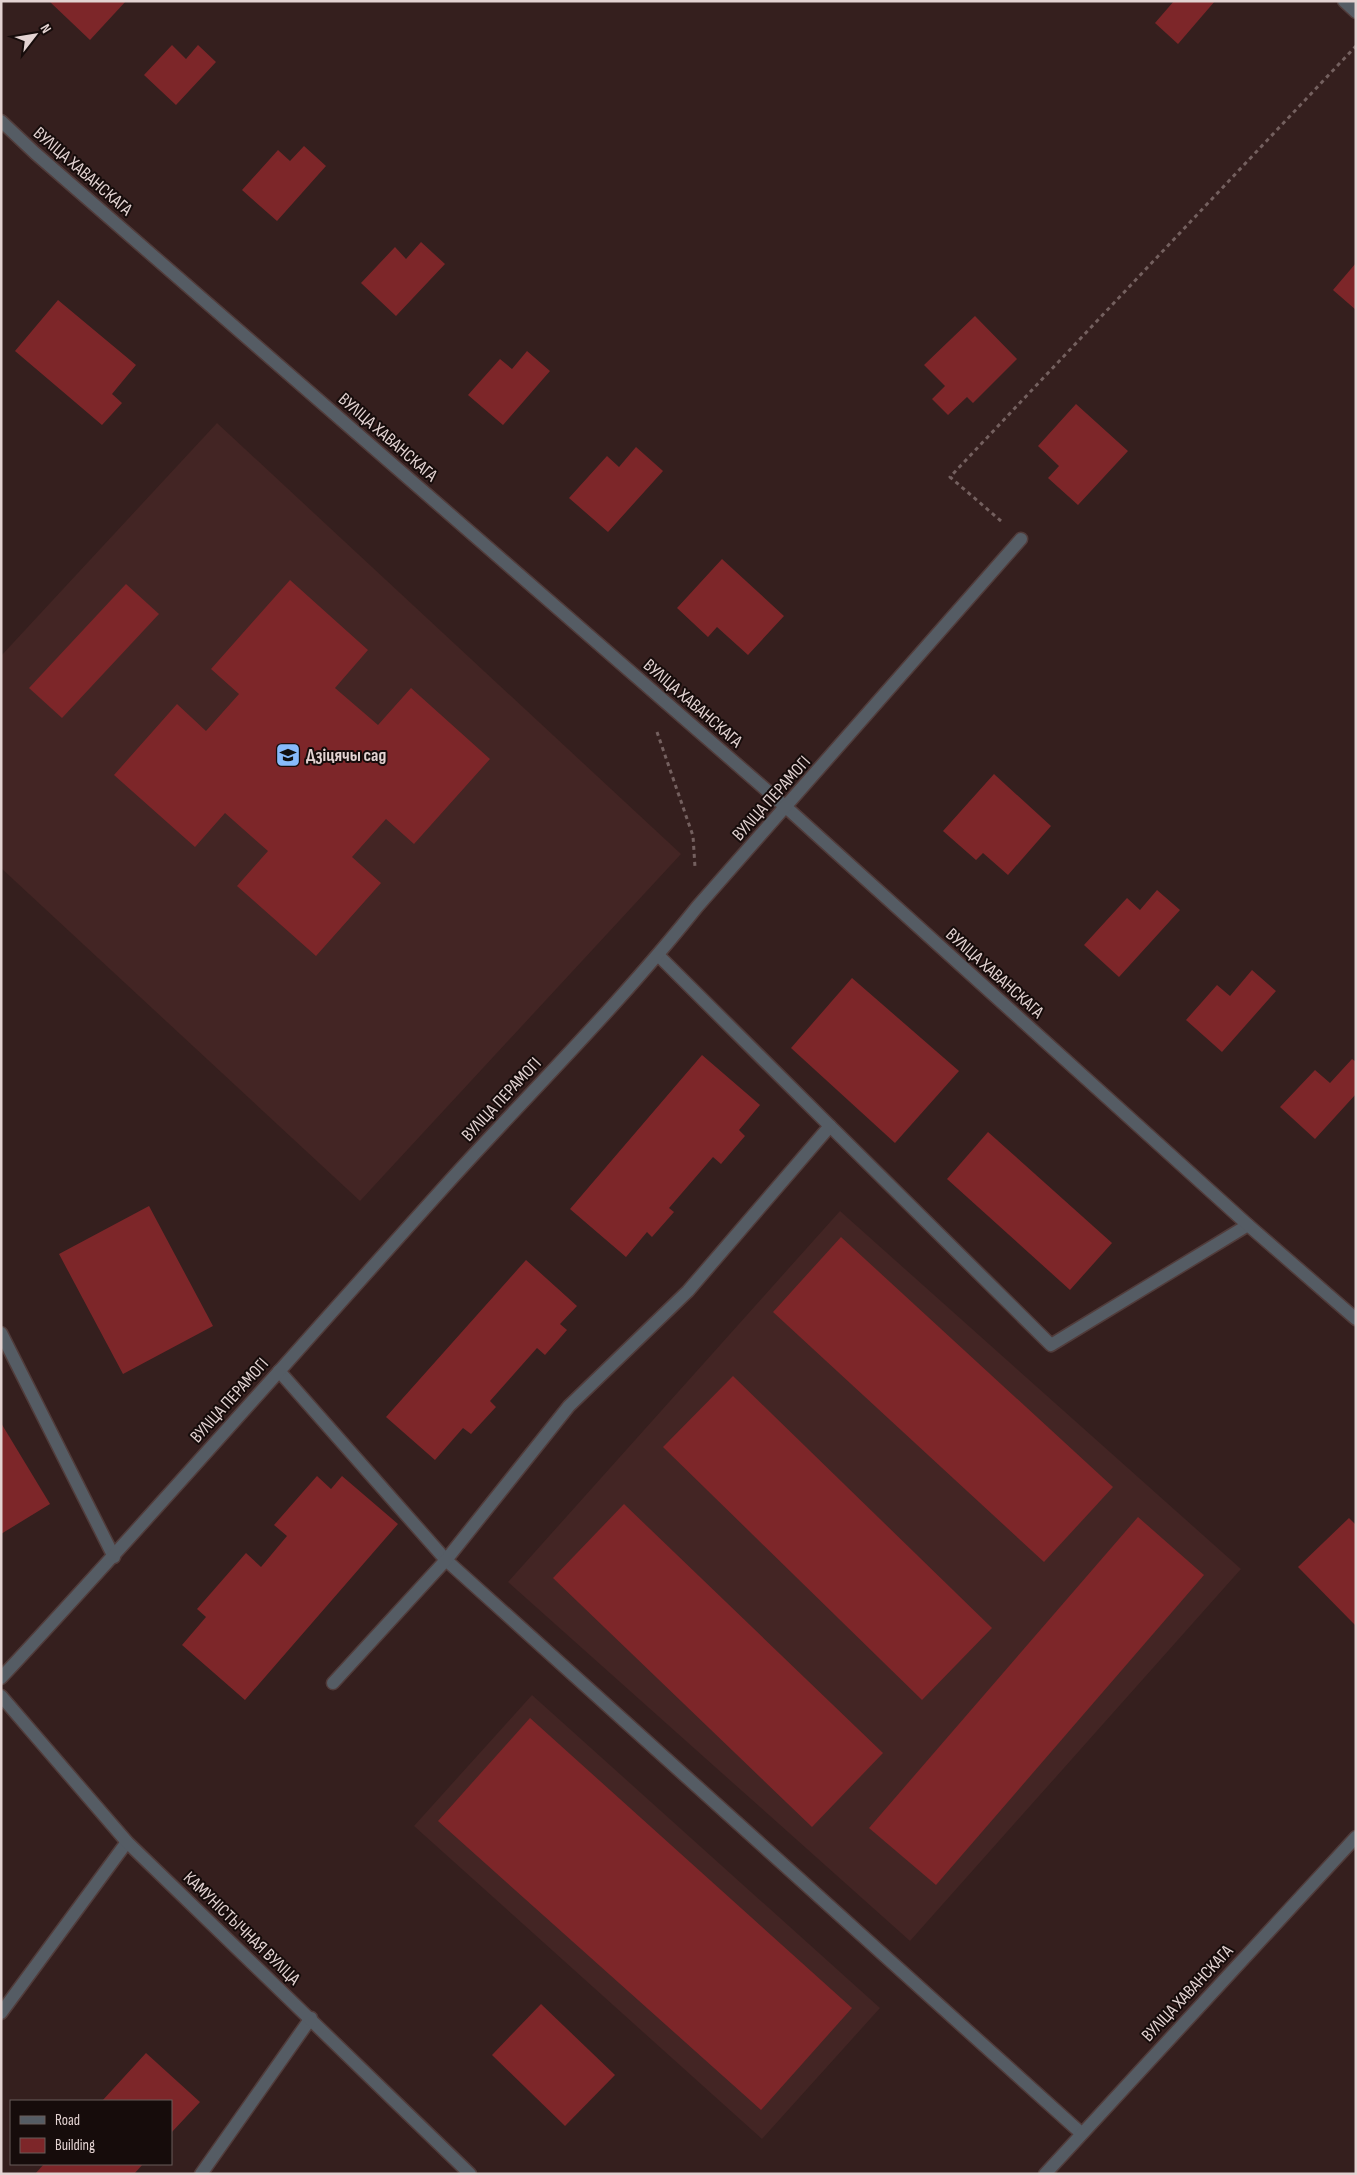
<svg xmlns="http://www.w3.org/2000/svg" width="1357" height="2175" viewBox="0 0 1357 2175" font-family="'Sofia Sans Condensed',sans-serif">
<rect width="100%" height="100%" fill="#351f1e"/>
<g fill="#432524">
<path d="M217 423 681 854 360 1201 1 868V656Z"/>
<path d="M840 1211 1241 1569 910 1941 508 1582Z"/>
<path d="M532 1695 880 2008 762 2139 414 1826Z"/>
</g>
<g fill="#7d2629">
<path d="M49 1H126L90 40Z"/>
<path d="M1174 1H1215L1178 44 1155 23Z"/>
<path d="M172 45 186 59 198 45 216 62 176 105 144 75Z"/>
<path d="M304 146 326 166 277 221 242 190 278 150 290 161Z"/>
<path d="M421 242 445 264 396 316 361 283 395 247 406 259Z"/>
<path d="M1356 263V310L1333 290Z"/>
<path d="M58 300 136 365 112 394 122 403 102 425 15 351Z"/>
<path d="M975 316 1017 359 973 403 967 397 948 415 932 399 945 386 924 365Z"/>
<path d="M527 351 550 371 503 425 468 395 500 359 512 369Z"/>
<path d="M1076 404 1128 451 1078 505 1048 478 1059 466 1038 446Z"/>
<path d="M636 447 663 471 608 532 569 498 607 456 619 467Z"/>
<path d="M722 559 784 616 748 655 717 627 708 637 677 608Z"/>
<path d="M290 580 368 650 335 688 378 725 411 688 490 759 414 844 386 819 352 857 381 883 316 956 237 886 268 851 225 813 195 847 114 775 177 704 206 731 239 694 211 669Z"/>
<path d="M126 584 159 614 62 718 29 688Z"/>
<path d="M994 774 1051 826 1008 875 983 853 976 860 943 831Z"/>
<path d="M1157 890 1180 910 1119 977 1084 945 1127 898 1140 910Z"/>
<path d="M1252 970 1276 991 1222 1052 1186 1020 1217 985 1230 996Z"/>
<path d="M852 978 959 1071 895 1143 791 1048Z"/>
<path d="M702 1055 760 1105 739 1130 745 1136 721 1164 713 1157 669 1208 674 1212 652 1237 647 1232 626 1257 570 1209Z"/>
<path d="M1352 1059 1356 1062V1094L1315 1139 1280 1107 1315 1070 1330 1083Z"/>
<path d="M988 1132 1112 1243 1070 1290 947 1179Z"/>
<path d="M149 1206 213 1326 123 1374 59 1254Z"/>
<path d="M841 1237 1113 1487 1044 1562 773 1312Z"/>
<path d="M526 1260 577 1306 560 1324 567 1330 545 1355 537 1348 490 1401 496 1407 471 1434 463 1428 435 1460 386 1417Z"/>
<path d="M733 1376 992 1628 922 1700 663 1447Z"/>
<path d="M1 1423 50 1504 1 1534Z"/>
<path d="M317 1476 331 1489 342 1476 398 1524 245 1700 182 1645 206 1617 197 1609 246 1553 261 1567 287 1536 274 1525Z"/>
<path d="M624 1504 883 1753 812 1827 553 1578Z"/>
<path d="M1138 1517 1204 1575 936 1885 869 1828Z"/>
<path d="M1349 1518 1356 1525V1626L1298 1567Z"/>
<path d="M530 1718 852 2008 761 2110 438 1821Z"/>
<path d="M541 2004 615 2075 565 2126 492 2055Z"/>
<path d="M146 2053 200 2102 171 2133V2101H102Z"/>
<path d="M44 2164H143L134 2174H35Z"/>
</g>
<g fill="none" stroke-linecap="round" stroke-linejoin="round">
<defs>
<g id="service">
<path d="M830 1126 1051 1345 1248 1225"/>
<path d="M1 1333 114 1557"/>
<path d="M279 1371 446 1560 1081 2133"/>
<path d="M333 1683 446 1560 569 1406 688 1291 830 1126 659 956"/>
<path d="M1 2013 127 1842"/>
<path d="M201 2174 311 2018"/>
</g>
<g id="minor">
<path d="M1344 1 1356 12"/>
<path d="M1 121 35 153 787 808 1248 1225 1356 1319"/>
<path d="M1 1678C152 1516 297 1350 445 1186 529 1093 619 1005 697 907L1021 539"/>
<path d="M1 1696 127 1842 470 2174"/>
<path d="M1045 2174 1356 1837"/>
</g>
</defs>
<use href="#service" stroke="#513c3b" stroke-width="15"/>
<use href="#minor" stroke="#513c3b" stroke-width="15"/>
<g stroke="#74605f" stroke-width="3" stroke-dasharray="4 4" stroke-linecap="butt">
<path d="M1001 521 950 477 1356 46"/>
<path d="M657 732 693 836 695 867"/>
</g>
<use href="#service" stroke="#555c64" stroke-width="12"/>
<use href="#minor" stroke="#555c64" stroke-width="12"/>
</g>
<defs>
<symbol id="school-square" viewBox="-11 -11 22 22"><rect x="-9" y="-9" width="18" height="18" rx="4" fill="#87bbfb" stroke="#160c0b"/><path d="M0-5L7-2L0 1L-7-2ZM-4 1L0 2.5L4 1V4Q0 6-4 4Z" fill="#111"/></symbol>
</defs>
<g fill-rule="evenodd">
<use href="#school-square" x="274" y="741" width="28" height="28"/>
</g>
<g text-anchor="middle" stroke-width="4" stroke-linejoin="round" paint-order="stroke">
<g font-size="18" fill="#e3d3d2" stroke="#160c0b">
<text transform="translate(83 171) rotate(41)" y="6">ВУЛІЦА ХАВАНСКАГА</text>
<text transform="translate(388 437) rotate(41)" y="6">ВУЛІЦА ХАВАНСКАГА</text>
<text transform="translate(693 703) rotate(41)" y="6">ВУЛІЦА ХАВАНСКАГА</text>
<text transform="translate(771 798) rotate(-48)" y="6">ВУЛІЦА ПЕРАМОГІ</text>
<text transform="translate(995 973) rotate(42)" y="6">ВУЛІЦА ХАВАНСКАГА</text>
<text transform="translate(501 1099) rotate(-47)" y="6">ВУЛІЦА ПЕРАМОГІ</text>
<text transform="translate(229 1400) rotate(-48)" y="6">ВУЛІЦА ПЕРАМОГІ</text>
<text transform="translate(242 1928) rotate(44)" y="6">КАМУНІСТЫЧНАЯ ВУЛІЦА</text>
<text transform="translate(1187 1993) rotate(-47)" y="6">ВУЛІЦА ХАВАНСКАГА</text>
</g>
<g font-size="18" font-weight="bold" fill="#e3d3d2" stroke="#160c0b" text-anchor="start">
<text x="306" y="761">Дзіцячы сад</text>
</g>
</g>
<rect width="1357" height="2175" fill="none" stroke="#e3d3d2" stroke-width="5"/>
<rect x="10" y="2100" width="162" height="65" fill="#160c0b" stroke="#685c5b"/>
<rect x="20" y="2116" width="25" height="8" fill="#555c64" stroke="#685c5b"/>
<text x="55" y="2125" font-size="15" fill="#e3d3d2">Road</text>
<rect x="20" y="2138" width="25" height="15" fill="#7d2629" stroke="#685c5b"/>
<text x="55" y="2150" font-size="15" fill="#e3d3d2">Building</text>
<g transform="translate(35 35) rotate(59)" stroke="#160c0b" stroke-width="4" paint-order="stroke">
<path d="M0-4L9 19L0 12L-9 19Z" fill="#e3d3d2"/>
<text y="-8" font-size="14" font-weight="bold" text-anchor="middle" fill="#e3d3d2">N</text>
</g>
</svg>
